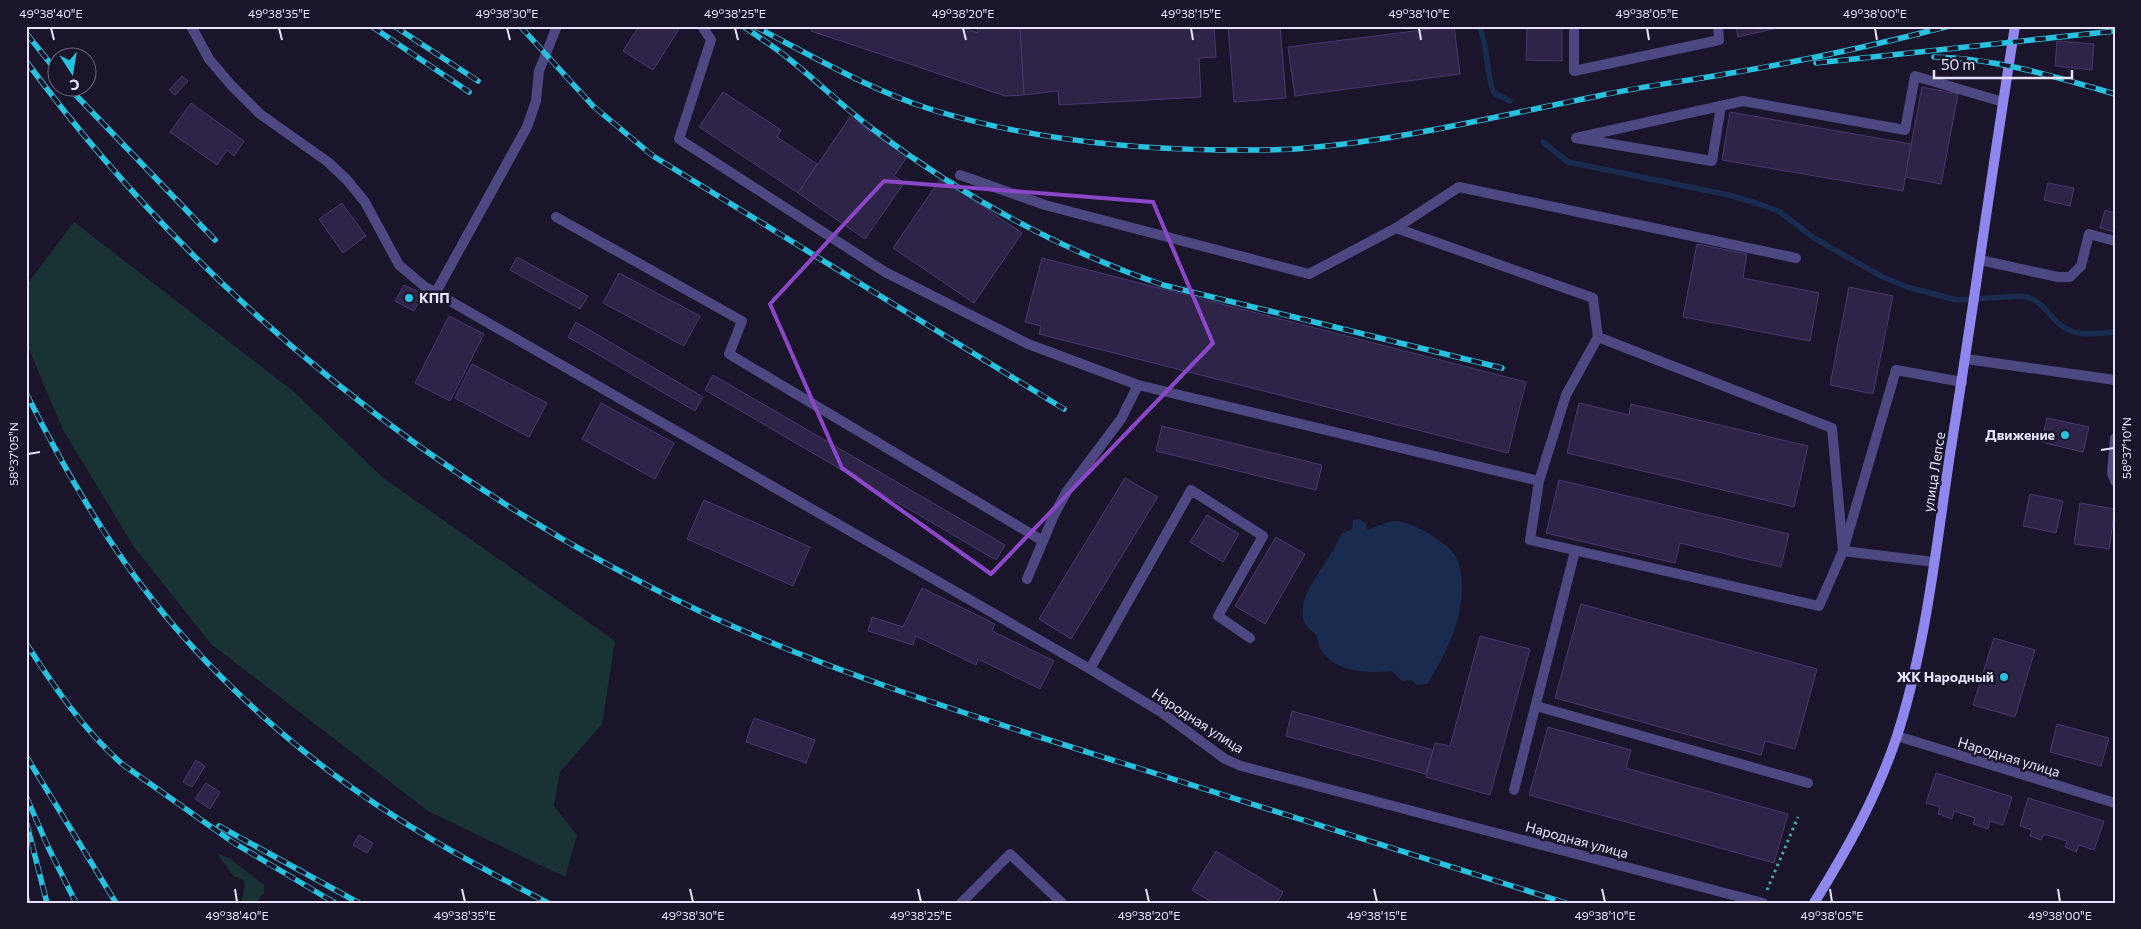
<svg xmlns="http://www.w3.org/2000/svg" width="2141" height="929" viewBox="0 0 2141 929" font-family="Commissioner,sans-serif">
<rect width="100%" height="100%" fill="#1a152a"/>
<g fill="#193233">
<path d="M74 222 293 391 382 477 615 641 602 724 560 772 554 806 577 835 565 877 428 811 211 644 134 547 63 430 26 342V286Z"/>
<path d="M217 853 229 858 264 885V893L261 895 257 903H241L245 886 244 880 233 876Z"/>
</g>
<path fill="#192b4e" d="M1360 519 1365 523 1368 530C1376 527 1386 522 1394 521 1405 521 1421 529 1430 534 1439 540 1451 548 1456 557 1474 595 1449 653 1427 684L1417 685 1411 680 1402 681 1392 671C1368 674 1335 672 1321 650 1318 646 1319 640 1316 635 1314 632 1310 630 1308 628 1301 620 1302 607 1305 598 1314 575 1332 557 1341 534L1352 529 1353 520Z"/>
<g fill="none" stroke-linecap="round" stroke-linejoin="round">
<g stroke="#192b4e" stroke-width="5.5">
<path d="M1479 26C1489 47 1485 72 1494 93L1510 101"/>
<path d="M1543 142 1568 162 1729 195 1762 205 1780 212 1814 238 1835 250 1883 277 1907 287 1957 300 2021 296C2047 299 2050 324 2071 331 2085 336 2101 333 2115 332"/>
</g>
</g>
<g fill="#2d2448" stroke="#483971">
<path d="M639 26H681L653 70 623 51Z"/>
<path d="M813 26H959L978 33 977 26H1020L1024 95 1005 96 811 31Z"/>
<path d="M1020 26H1214L1216 57 1199 58 1201 97 1059 105 1058 91 1024 95Z"/>
<path d="M1228 26H1280L1286 98 1234 102Z"/>
<path d="M1454 26 1460 74 1295 96 1288 47Z"/>
<path d="M1527 26H1562V61L1526 60Z"/>
<path d="M1736 26H1786L1738 37Z"/>
<path d="M2057 41 2094 44 2092 70 2055 66Z"/>
<path d="M182 76 188 81 175 95 169 90Z"/>
<path d="M1922 87 1958 94 1941 184 1905 177Z"/>
<path d="M723 92 781 130 777 137 817 164 798 193 699 127Z"/>
<path d="M191 103 244 141 234 156 227 150 217 165 170 132Z"/>
<path d="M1730 112 1911 144 1903 191 1722 160Z"/>
<path d="M850 117 907 157 894 176 904 183 865 239 798 193Z"/>
<path d="M941 178 1022 233 974 303 893 248Z"/>
<path d="M2048 183 2074 188 2070 206 2044 200Z"/>
<path d="M342 203 366 236 343 253 319 219Z"/>
<path d="M2105 210 2115 213V232L2100 228Z"/>
<path d="M1697 244 1747 254 1743 278 1819 293 1810 341 1683 317Z"/>
<path d="M517 257 588 296 580 309 510 270Z"/>
<path d="M1042 258 1526 382 1508 453 1039 334 1041 326 1025 322Z"/>
<path d="M619 273 700 316 684 346 603 303Z"/>
<path d="M404 285 423 294 414 311 395 301Z"/>
<path d="M1849 287 1893 296 1873 394 1830 385Z"/>
<path d="M449 316 484 334 450 401 415 383Z"/>
<path d="M576 322 703 397 695 411 568 337Z"/>
<path d="M472 364 547 403 529 437 455 398Z"/>
<path d="M713 375 1005 545 996 560 705 390Z"/>
<path d="M601 403 674 443 655 479 582 439Z"/>
<path d="M1579 403 1629 415 1631 404 1808 446 1794 507 1567 453Z"/>
<path d="M2047 418 2089 427 2083 452 2041 442Z"/>
<path d="M1162 426 1322 465 1316 490 1156 451Z"/>
<path d="M1125 478 1158 497 1071 639 1039 619Z"/>
<path d="M1559 480 1789 534 1781 567 1680 543 1675 563 1546 533Z"/>
<path d="M2030 494 2063 501 2056 533 2023 526Z"/>
<path d="M704 500 810 547 793 586 687 539Z"/>
<path d="M2080 503 2115 509 2109 549 2074 544Z"/>
<path d="M1207 515 1239 534 1223 562 1190 542Z"/>
<path d="M1276 537 1305 554 1265 624 1235 606Z"/>
<path d="M922 588 995 624 992 631 1054 661 1040 689 978 659 976 665 916 636 913 645 868 631 872 617 903 627Z"/>
<path d="M1581 604 1817 669 1795 749 1765 741 1761 755 1555 698Z"/>
<path d="M1480 636 1530 649 1490 795 1426 777 1435 743 1450 746Z"/>
<path d="M1994 638 2035 650 2015 717 1973 705Z"/>
<path d="M1292 711 1433 750 1426 774 1286 736Z"/>
<path d="M754 718 815 740 806 763 746 742Z"/>
<path d="M2057 724 2109 738 2101 766 2050 752Z"/>
<path d="M1548 727 1631 750 1626 768 1788 814 1774 863 1529 795Z"/>
<path d="M196 760 205 766 192 787 183 782Z"/>
<path d="M1936 773 2012 797 2003 825 1990 821 1988 829 1973 824 1975 818 1954 811 1952 819 1938 814 1940 807 1926 803Z"/>
<path d="M206 783 220 792 210 809 195 799Z"/>
<path d="M2028 798 2104 821 2094 850 2079 845 2076 852 2065 847 2067 841 2044 834 2041 840 2030 836 2032 830 2020 826Z"/>
<path d="M359 835 373 843 367 853 353 845Z"/>
<path d="M1216 851 1283 892 1277 903H1213L1192 890Z"/>
</g>
<g fill="none" stroke-linecap="round" stroke-linejoin="round">
<path stroke="#42aeae" stroke-width="3" stroke-dasharray="2.5 4" stroke-linecap="butt" d="M1767 890 1798 817"/>
<g stroke="#4d4782" stroke-width="10">
<path d="M191 26 209 59 231 85 260 114 328 162 347 180 365 202 399 265 424 286 1090 669"/>
<path d="M702 26 711 40 679 139 885 272 1028 344 1138 385 1539 481 1530 540 1819 606 1843 551 1896 370 1962 382"/>
<path d="M1574 26V71L1719 40 1718 26"/>
<path d="M1721 106 1712 161 1576 138 1743 101 1905 130 1915 76 2003 102"/>
<path d="M960 175 1045 205 1309 274 1396 228 1593 298 1598 337 1832 428 1843 551 1934 562"/>
<path d="M556 217 742 321 729 354 1043 541"/>
<path d="M1396 228 1459 187 1796 258"/>
<path d="M1980 260 2058 277H2070L2081 266 2089 234 2115 241"/>
<path d="M436 292 527 127 536 101 539 71 557 26"/>
<path d="M1539 481 1566 395 1598 337"/>
<path d="M1027 579 1054 515 1067 491 1121 419 1138 385"/>
<path d="M1250 638 1218 616 1263 536 1191 490 1090 669 1161 712 1225 759 1241 766 1763 903"/>
<path d="M1536 706 1808 783"/>
<path d="M1514 790 1575 551"/>
<path d="M961 903 1010 854 1062 903"/>
</g>
<g stroke="#4d4782" stroke-width="10">
<path d="M1966 359 2115 380"/>
<path d="M2115 438 2112 473 2115 481"/>
<path d="M1897 736 2115 803"/>
</g>
<path stroke="#8f86ee" stroke-width="10" d="M1814 903C1847 850 1877 796 1897 736 1926 646 1936 548 1950 454 1973 312 1992 169 2015 26"/>
<defs>
<g id="rail">
<path d="M371 26 469 92"/>
<path d="M394 26 478 81"/>
<path d="M520 26 593 106 653 156 1064 409"/>
<path d="M743 26C758 37 775 47 789 59 817 81 842 106 870 127 960 195 1057 249 1163 285L1502 368"/>
<path d="M754 26C812 56 870 90 933 110 1025 138 1124 149 1220 150 1248 150 1277 151 1306 148 1404 140 1501 115 1598 96 1638 87 1679 82 1720 75 1797 62 1873 46 1949 26"/>
<path d="M26 33 58 73"/>
<path d="M1934 57C1995 58 2056 77 2115 94"/>
<path d="M26 61C200 298 446 494 712 617 844 677 982 719 1119 762 1268 809 1417 856 1566 903"/>
<path d="M1816 63 2115 31"/>
<path d="M69 88 215 240"/>
<path d="M26 393C58 457 93 520 136 578 188 649 255 714 325 768 394 821 471 863 548 903"/>
<path d="M26 643C54 687 83 729 122 764L234 843 335 903"/>
<path d="M26 756 116 903"/>
<path d="M26 796 48 847 76 903"/>
<path d="M26 821 47 903"/>
<path d="M219 826 359 903"/>
<path d="M26 896 28 903"/>
</g>
</defs>
<use href="#rail" stroke="#28c2e1" stroke-width="5.5"/>
<use href="#rail" stroke="#1a152a" stroke-width="4" stroke-dasharray="11" stroke-linecap="butt"/>
</g>
<path fill="none" stroke="#8b47c8" stroke-width="4" stroke-linejoin="round" d="M884 181 1153 202 1213 343 991 574 842 468 770 304Z"/>
<path fill="none" stroke="#e6e2fb" stroke-width="2" d="M51 28 54 40M279 28 282 40M507 28 510 40M735 28 738 40M963 28 966 40M1191 28 1193 40M1419 28 1421 40M1647 28 1649 40M1875 28 1877 40M2101 450 2114 448M28 454 40 452M235 889 237 902M462 889 465 902M690 889 693 902M918 889 921 902M1146 889 1149 902M1374 889 1377 902M1602 889 1605 902M1830 889 1832 902M2058 889 2060 902"/>
<g fill="#28c2e1" stroke="#1a152a" stroke-width="2">
<circle cx="409" cy="298" r="5"/>
<circle cx="2065" cy="435" r="5"/>
<circle cx="2004" cy="677" r="5"/>
</g>
<g text-anchor="middle" stroke-width="5" stroke-linejoin="round" paint-order="stroke">
<g font-size="14" font-weight="bold" fill="#e6e2fb" stroke="#1a152a" text-anchor="end">
<text x="419" y="303" text-anchor="start">КПП</text>
<text x="2055" y="440">Движение</text>
<text x="1994" y="682">ЖК Народный</text>
</g>
<g font-size="14" fill="#e6e2fb" stroke="#1a152a">
<text transform="translate(1934 472) rotate(-81)" y="5">улица Лепсе</text>
<text transform="translate(1198 721) rotate(33)" y="5">Народная улица</text>
<text transform="translate(2009 757) rotate(17)" y="5">Народная улица</text>
<text transform="translate(1577 840) rotate(15)" y="5">Народная улица</text>
</g>
</g>
<rect width="2141" height="929" fill="none" stroke="#1a152a" stroke-width="55"/>
<g transform="translate(72 72) rotate(168)"><circle r="24" fill="#1a152a" stroke="#6c677e"/>
<path d="M0-4L9 19L0 12L-9 19Z" fill="#28c2e1"/>
<text y="-8" font-size="14" font-weight="bold" text-anchor="middle" fill="#e6e2fb">С</text>
</g>
<path d="M1934 70v8h138v-8" fill="none" stroke="#e6e2fb" stroke-width="2.5"/>
<text x="1941" y="70" font-size="15" fill="#e6e2fb" stroke="#1a152a" stroke-width="4" paint-order="stroke">50 m</text>
<rect x="28" y="28" width="2086" height="874" fill="none" stroke="#e6e2fb" stroke-width="2"/>
<g font-size="12" text-anchor="middle" fill="#e6e2fb">
<text x="51" y="18">49°38'40"E</text>
<text x="279" y="18">49°38'35"E</text>
<text x="507" y="18">49°38'30"E</text>
<text x="735" y="18">49°38'25"E</text>
<text x="963" y="18">49°38'20"E</text>
<text x="1191" y="18">49°38'15"E</text>
<text x="1419" y="18">49°38'10"E</text>
<text x="1647" y="18">49°38'05"E</text>
<text x="1875" y="18">49°38'00"E</text>
<text transform="translate(2127 448) rotate(-90)" y="4">58°37'10"N</text>
<text transform="translate(14 454) rotate(-90)" y="4">58°37'05"N</text>
<text x="237" y="920">49°38'40"E</text>
<text x="465" y="920">49°38'35"E</text>
<text x="693" y="920">49°38'30"E</text>
<text x="921" y="920">49°38'25"E</text>
<text x="1149" y="920">49°38'20"E</text>
<text x="1377" y="920">49°38'15"E</text>
<text x="1605" y="920">49°38'10"E</text>
<text x="1832" y="920">49°38'05"E</text>
<text x="2060" y="920">49°38'00"E</text>
</g>
</svg>
